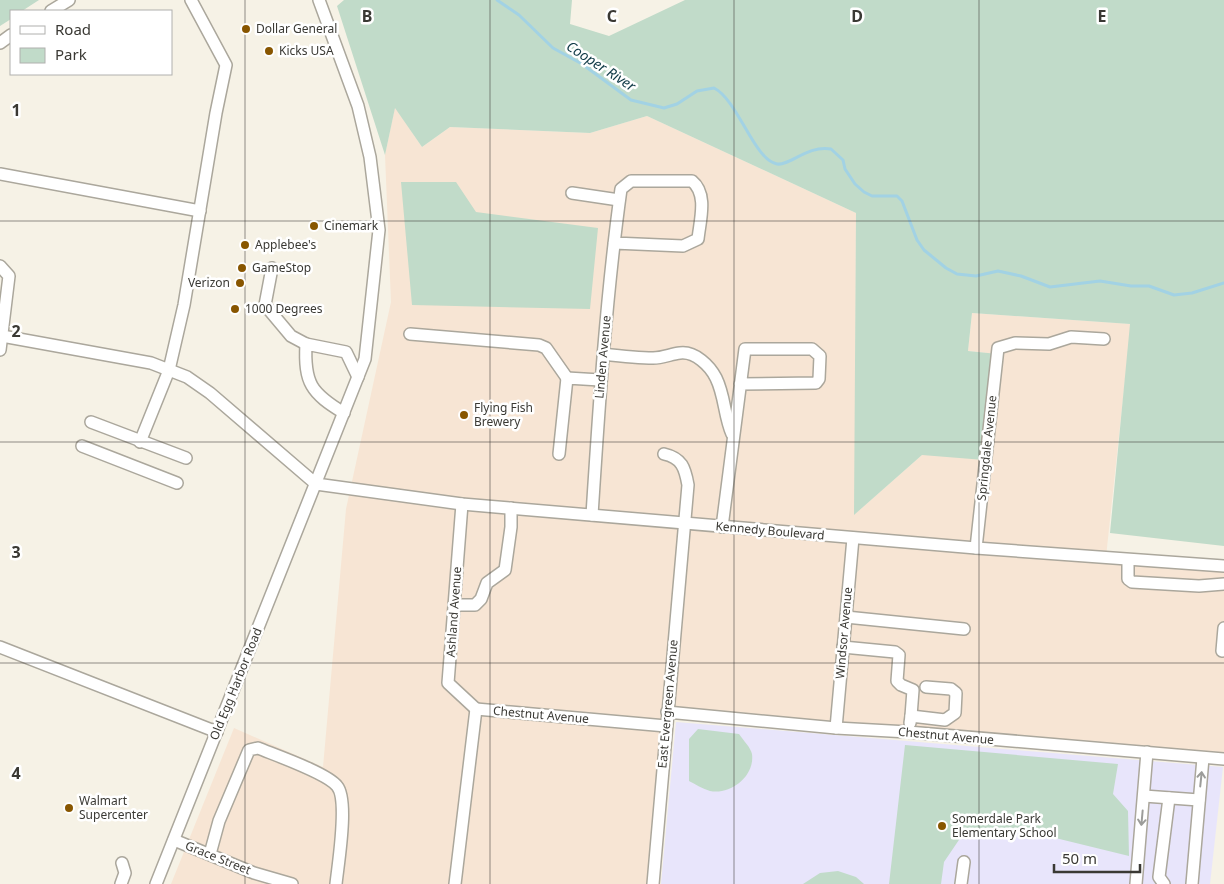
<svg xmlns="http://www.w3.org/2000/svg" width="1224" height="884" viewBox="0 0 1224 884" font-family="'Noto Sans',sans-serif">
<rect width="100%" height="100%" fill="#f6f2e6"/>
<path fill="#f7e5d4" d="M395 107 422 147 450 127 590 133 647 116 856 213 855 514 922 455 997 354 968 351 972 313 1131 324 1106 557 1224 568V756L667 715 653 884H171L234 728 323 767 346 509 391 302 385 155Z"/>
<path fill="#e8e5fb" d="M676 722 1223 767 1210 884H661Z"/>
<g fill="#c1dbc9">
<path d="M0 0H39L22 11H11V19L0 26Z"/>
<path d="M344 0H572L570 24 609 36 685 0H1224V546L1110 533 1130 324 972 313 968 351 998 354 984 460 922 455 854 515 856 213 647 116 590 133 450 127 422 147 395 108 385 155 337 6Z"/>
<path d="M401 182H456L476 212 598 228 590 309 412 305Z"/>
<path d="M698 729 739 734C743 740 751 748 752 754 755 776 731 795 710 791 703 789 695 784 689 781V739Z"/>
<path d="M905 745 1118 764 1113 794 1128 811 1129 856 1035 833 965 831 944 862 941 884H889Z"/>
<path d="M838 871 856 877 864 884H803L820 873Z"/>
</g>
<g fill="none" stroke-linecap="round" stroke-linejoin="round">
<path stroke="#a2d2e4" stroke-width="3" d="M497 0 519 15 553 48 582 64 631 100 664 108 677 104 697 91 714 88C738 100 754 160 777 164 790 166 807 145 831 149L843 160 845 169 855 184 864 192 872 196H897L902 201 917 240 924 250 946 268 957 274 976 276 998 271 1021 276 1050 287 1100 281 1131 286H1149L1174 295 1192 293 1224 283"/>
<defs>
<g id="minor">
<path d="M51 11 69 0"/>
<path d="M0 43 11 35"/>
<path d="M0 174 200 211"/>
<path d="M572 193 619 200"/>
<path d="M0 266 9 276 0 350"/>
<path d="M272 268 265 305 291 336 306 344"/>
<path d="M410 334 539 345 546 348 567 378"/>
<path d="M2 336 151 363 187 377 210 393 316 484"/>
<path d="M603 354C620 356 637 358 653 358 663 358 671 354 680 353 695 351 710 366 716 378 725 396 724 416 732 434"/>
<path d="M344 413C311 393 304 383 306 344L346 352 358 377"/>
<path d="M91 422 186 458"/>
<path d="M140 442 169 370 184 305 216 113 226 65 191 0"/>
<path d="M82 446 177 483"/>
<path d="M559 454 567 378 600 380"/>
<path d="M316 484 462 504 976 548 1224 566"/>
<path d="M462 504 448 683 476 709"/>
<path d="M592 515C599 406 606 297 621 189L631 181H692C708 194 700 220 698 239L683 246 614 243"/>
<path d="M722 527 745 349H812L820 356 819 379 816 383 740 384"/>
<path d="M976 548 998 348 1015 343 1049 344 1071 337 1104 339"/>
<path d="M1128 560V579L1132 582 1199 586 1224 584"/>
<path d="M454 605H475L481 599 487 583 505 570 511 527V508"/>
<path d="M846 617 964 629"/>
<path d="M0 647 217 732"/>
<path d="M843 647 895 652 899 655 897 681 901 685 913 690 911 716"/>
<path d="M1222 651 1224 628"/>
<path d="M476 709 666 726"/>
<path d="M667 712 836 728 908 732 1224 759"/>
<path d="M910 723 911 716 945 720 955 713 956 693 951 689 926 687"/>
<path d="M836 728 853 538"/>
<path d="M1144 796 1199 800"/>
<path d="M174 840 254 873 292 884"/>
<path d="M210 854 219 821 249 750 258 748C275 755 327 773 337 786 349 800 338 864 336 884"/>
<path d="M121 884 125 873 122 863"/>
<path d="M156 884 365 359 379 230 370 157 358 106 319 0"/>
<path d="M455 884 476 709"/>
<path d="M653 884 688 485C685 468 682 458 664 454"/>
<path d="M961 884 964 862"/>
<path d="M1136 884 1147 752"/>
<path d="M1164 884 1159 877 1169 798"/>
<path d="M1192 884 1203 758"/>
</g>
</defs>
<use href="#minor" stroke="#aba79c" stroke-width="14"/>
<use href="#minor" stroke="#fff" stroke-width="11"/>
</g>
<defs><path id="oneway-shaft" d="M-6 0H5M1.5-3L5.5 0L1.5 3" fill="none" stroke-width="1.6" stroke-linecap="round" stroke-linejoin="round" transform="scale(1.25)"/></defs>
<g stroke="#9c9c9a">
<use href="#oneway-shaft" transform="translate(1201 779) rotate(-84)"/>
<use href="#oneway-shaft" transform="translate(1142 818) rotate(95)"/>
</g>
<path fill="none" stroke="#3a3934" stroke-width="1" stroke-opacity="0.55" d="M245 0V884M490 0V884M734 0V884M979 0V884M0 221H1224M0 442H1224M0 663H1224"/>
<g fill="#885600" stroke="#fff" stroke-width="2">
<circle cx="246" cy="29" r="5"/>
<circle cx="269" cy="51" r="5"/>
<circle cx="314" cy="226" r="5"/>
<circle cx="245" cy="245" r="5"/>
<circle cx="242" cy="268" r="5"/>
<circle cx="240" cy="283" r="5"/>
<circle cx="235" cy="309" r="5"/>
<circle cx="464" cy="415" r="5"/>
<circle cx="69" cy="808" r="5"/>
<circle cx="942" cy="826" r="5"/>
</g>
<g text-anchor="middle" stroke-width="5" stroke-linejoin="round" paint-order="stroke">
<g font-size="12" fill="#3a3934" stroke="#fff" text-anchor="start">
<text x="256" y="33">Dollar General</text>
<text x="279" y="55">Kicks USA</text>
<text x="324" y="230">Cinemark</text>
<text x="255" y="249">Applebee's</text>
<text x="252" y="272">GameStop</text>
<text x="230" y="287" text-anchor="end">Verizon</text>
<text x="245" y="313">1000 Degrees</text>
<text x="474" y="412">Flying Fish<tspan x="474" dy="14">Brewery</tspan></text>
<text x="79" y="805">Walmart<tspan x="79" dy="14">Supercenter</tspan></text>
<text x="952" y="823">Somerdale Park<tspan x="952" dy="14">Elementary School</tspan></text>
</g>
<g font-size="12" fill="#3a3934" stroke="#fff">
<text transform="translate(603 357) rotate(-85)" y="4">Linden Avenue</text>
<text transform="translate(987 448) rotate(-84)" y="4">Springdale Avenue</text>
<text transform="translate(770 531) rotate(5)" y="4">Kennedy Boulevard</text>
<text transform="translate(454 612) rotate(-86)" y="4">Ashland Avenue</text>
<text transform="translate(844 633) rotate(-85)" y="4">Windsor Avenue</text>
<text transform="translate(236 684) rotate(-68)" y="4">Old Egg Harbor Road</text>
<text transform="translate(668 704) rotate(-85)" y="4">East Evergreen Avenue</text>
<text transform="translate(541 715) rotate(5)" y="4">Chestnut Avenue</text>
<text transform="translate(946 736) rotate(5)" y="4">Chestnut Avenue</text>
<text transform="translate(218 858) rotate(22)" y="4">Grace Street</text>
</g>
<g font-size="14" font-style="italic" fill="#103a47" stroke="#fff">
<text transform="translate(601 66) rotate(33)" y="5">Cooper River</text>
</g>
</g>
<g font-size="16" text-anchor="middle" font-weight="bold" fill="#3a3934" stroke="#fff" stroke-width="5" stroke-linejoin="round" paint-order="stroke">
<text x="367" y="22">B</text>
<text x="612" y="22">C</text>
<text x="857" y="22">D</text>
<text x="1102" y="22">E</text>
<text x="16" y="116">1</text>
<text x="16" y="337">2</text>
<text x="16" y="558">3</text>
<text x="16" y="779">4</text>
</g>
<rect x="10" y="10" width="162" height="65" fill="#ffffff" stroke="#b0b0ae"/>
<rect x="20" y="26" width="25" height="8" fill="#ffffff" stroke="#b0b0ae"/>
<text x="55" y="35" font-size="15" fill="#3a3934">Road</text>
<rect x="20" y="48" width="25" height="15" fill="#c1dbc9" stroke="#b0b0ae"/>
<text x="55" y="60" font-size="15" fill="#3a3934">Park</text>
<path d="M1054 864v8h86v-8" fill="none" stroke="#3a3934" stroke-width="2.5"/>
<text x="1062" y="864" font-size="15" fill="#3a3934" stroke="#ffffff" stroke-width="4" paint-order="stroke">50 m</text>
</svg>
